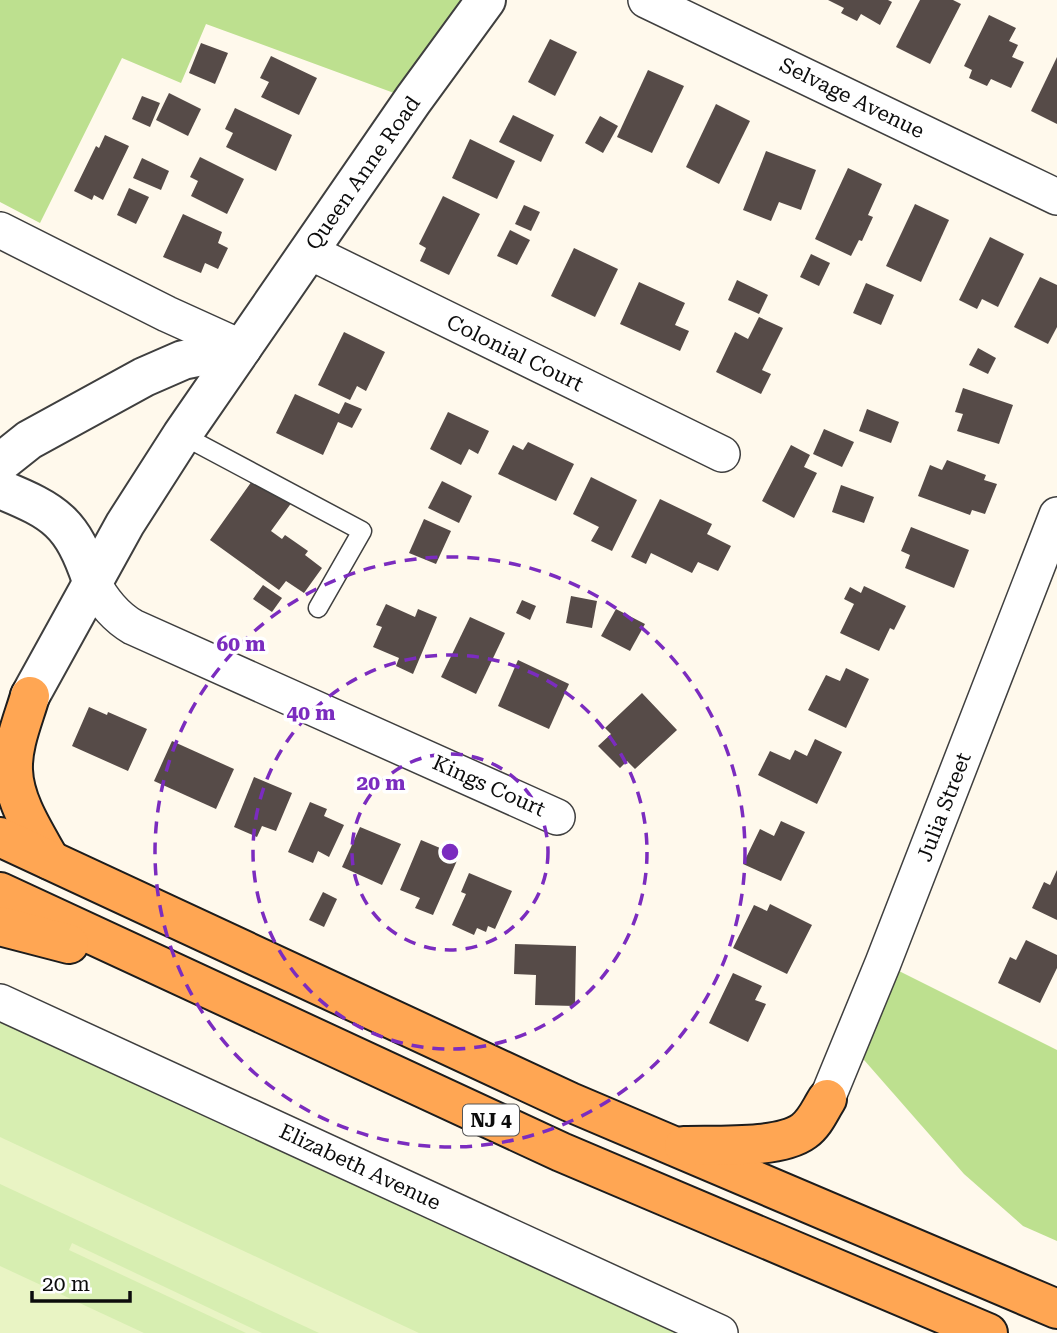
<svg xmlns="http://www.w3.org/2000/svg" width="1057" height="1333" viewBox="0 0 1057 1333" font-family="'Roboto Serif',serif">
<rect width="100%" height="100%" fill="#fff9ec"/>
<path fill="#d7eeb1" d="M0 1002 720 1333H0Z"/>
<g fill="#bde08f">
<path d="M0 0H486L413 100 206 24 181 83 122 58 40 223 0 202Z"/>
<path d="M883 963 1057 1050V1241L1023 1226 964 1174 850 1044Z"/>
</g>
<g fill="#e9f4c4">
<path d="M0 1137 419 1333H319L0 1184Z"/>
<path d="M72 1243 262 1333H246L69 1250Z"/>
<path d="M0 1266 144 1333H0Z"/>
</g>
<g fill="#564b48">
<path d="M828 0H888L892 2 880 25 861 14 857 21 841 13 844 8Z"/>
<path d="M920 0H953L961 4 930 64 896 47Z"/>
<path d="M989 15 1016 28 1009 41 1018 45 1012 57 1024 62 1011 88 991 79 987 86 969 78 972 70 964 66Z"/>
<path d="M550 39 577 52 555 96 528 82Z"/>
<path d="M201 43 228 53 215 84 189 73Z"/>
<path d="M271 56 317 78 299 115 261 97 269 82 260 78Z"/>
<path d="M1057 57V124L1031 111Z"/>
<path d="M648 70 684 86 652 153 617 137Z"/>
<path d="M169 93 201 109 188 136 156 120Z"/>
<path d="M142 96 160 103 150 127 132 119Z"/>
<path d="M716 104 750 121 719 184 686 167Z"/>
<path d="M235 108 292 135 276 171 226 147 233 133 225 129Z"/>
<path d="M513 115 554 135 541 162 499 142Z"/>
<path d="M600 116 618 126 603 153 585 143Z"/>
<path d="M105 135 129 146 103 200 94 195 92 200 74 191 96 146 99 148Z"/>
<path d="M470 139 515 161 497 199 452 178Z"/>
<path d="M766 151 816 170 801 210 779 202 771 221 743 210Z"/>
<path d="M200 157 244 179 227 214 191 196 198 181 190 177Z"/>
<path d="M142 158 169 171 161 190 133 178Z"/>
<path d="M848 168 882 184 868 215 873 217 862 241 859 240 851 256 815 239Z"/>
<path d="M129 188 149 197 136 224 117 215Z"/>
<path d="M443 196 480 214 449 275 420 261 426 248 419 244Z"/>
<path d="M915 204 949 220 921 282 886 266Z"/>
<path d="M524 205 540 212 531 231 515 224Z"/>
<path d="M183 214 222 232 218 243 228 248 218 269 205 263 201 273 163 257Z"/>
<path d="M510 230 530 240 517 265 497 256Z"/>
<path d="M990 237 1024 254 998 307 982 299 977 309 959 300Z"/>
<path d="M574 248 618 269 595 317 551 296Z"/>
<path d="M811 254 830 263 819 286 800 277Z"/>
<path d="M1040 277 1057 285V327L1048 344 1014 327Z"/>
<path d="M737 280 768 295 759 314 728 300Z"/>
<path d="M639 282 685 303 675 325 689 331 680 351 620 324Z"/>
<path d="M866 283 894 295 881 325 853 313Z"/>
<path d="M759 317 783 328 762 370 771 374 761 394 716 372 735 332 748 339Z"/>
<path d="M344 332 385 352 366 391 357 386 350 400 318 385Z"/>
<path d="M978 348 996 358 988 374 969 365Z"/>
<path d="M963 388 1013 405 999 444 957 431 963 414 955 412Z"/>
<path d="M295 394 339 414 345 402 362 409 352 428 338 422 323 455 276 433Z"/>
<path d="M867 409 899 422 891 443 859 431Z"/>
<path d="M448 412 489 431 478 454 469 449 461 465 430 449Z"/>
<path d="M824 429 854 442 842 467 813 454Z"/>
<path d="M528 442 574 464 556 501 498 474 513 445 523 450Z"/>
<path d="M791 445 810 455 804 467 817 473 794 518 762 501Z"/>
<path d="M947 460 986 475 984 480 997 484 985 514 972 510 970 515 918 496 930 465 942 470Z"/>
<path d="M591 477 637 500 612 551 591 541 599 527 573 514Z"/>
<path d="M252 481 292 502 271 531 282 539 285 535 308 551 305 555 322 568 304 593 286 581 279 590 210 540Z"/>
<path d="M442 481 472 496 459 523 428 508Z"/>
<path d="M841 485 874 497 864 523 832 512Z"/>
<path d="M660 499 712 524 707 534 731 546 718 571 698 562 692 573 651 553 646 564 631 557Z"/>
<path d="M424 519 451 531 436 564 409 553Z"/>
<path d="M911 527 969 550 954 588 905 568 910 555 901 551Z"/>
<path d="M263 585 282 598 272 612 253 599Z"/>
<path d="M864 586 906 606 894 630 890 628 879 651 840 633 854 604 844 599 850 587 861 593Z"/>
<path d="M571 596 597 601 592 628 566 623Z"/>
<path d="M522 600 536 606 530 620 516 613Z"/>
<path d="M386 604 415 617 418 609 437 617 413 674 396 666 399 658 373 647 382 627 376 625Z"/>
<path d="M616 609 645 624 630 651 601 636Z"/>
<path d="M470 617 505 633 476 694 441 677Z"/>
<path d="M518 660 569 684 549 729 498 706Z"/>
<path d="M846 668 869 679 846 728 808 710 826 675 840 681Z"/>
<path d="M642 693 677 730 635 769 627 761 620 768 598 746 611 734 605 728Z"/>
<path d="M89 707 107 715 108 712 147 729 128 771 72 746Z"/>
<path d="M815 739 842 752 817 804 758 775 770 751 790 760 795 750 807 756Z"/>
<path d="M172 741 234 769 216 809 154 781Z"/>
<path d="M254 777 292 793 276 831 262 826 257 837 234 827Z"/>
<path d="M310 802 327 809 324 816 344 825 329 857 318 851 313 863 288 852Z"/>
<path d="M781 821 805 832 781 881 743 864 760 829 774 836Z"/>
<path d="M360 827 401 844 382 885 342 867Z"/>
<path d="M421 840 459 856 433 915 415 908 420 898 400 890Z"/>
<path d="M1057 870V920L1032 908 1044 882 1050 885Z"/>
<path d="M469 873 512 891 495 929 488 926 486 932 477 928 474 935 452 925 466 894 461 892Z"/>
<path d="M323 892 337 899 324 927 309 920Z"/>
<path d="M770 904 812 925 787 974 733 948 754 905 767 911Z"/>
<path d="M1026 940 1057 955V968L1040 1003 998 983 1010 957 1016 960Z"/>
<path d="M515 944 576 946 575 1006 535 1005 536 975 514 974Z"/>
<path d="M733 973 762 986 755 1000 766 1004 748 1042 709 1023Z"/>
</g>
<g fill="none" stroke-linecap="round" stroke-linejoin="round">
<defs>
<path id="service" d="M182 435 362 531 318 608"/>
<g id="minor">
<path d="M646 0 1057 197"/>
<path d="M0 230 167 314 242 348"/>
<path d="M308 251 722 454"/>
<path d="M92 581C102 600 114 616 133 627L557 817"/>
<path d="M0 1002 720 1333"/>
<path d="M827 1099 883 963 1057 515"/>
</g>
<g id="tertiary">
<path d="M0 463 29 440 144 377 183 360 242 348"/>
<path d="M0 489C56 512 72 522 92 581"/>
<path d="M30 696 125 524 182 435 413 100 486 0"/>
</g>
<g id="trunk">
<path d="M30 696C23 720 12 745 13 770 14 802 35 833 50 860"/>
<path d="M0 837 570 1102 1057 1309"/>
<path d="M0 892 561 1152 988 1333"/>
<path d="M0 926 69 944"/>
<path d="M684 1146C715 1145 780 1149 804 1131 815 1123 820 1110 827 1099"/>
</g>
</defs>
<use href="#service" stroke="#3f3f3f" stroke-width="21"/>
<use href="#minor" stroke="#3f3f3f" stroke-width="38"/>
<use href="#tertiary" stroke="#3f3f3f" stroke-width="42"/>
<use href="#trunk" stroke="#1d1d1d" stroke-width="42"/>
<use href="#service" stroke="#fff" stroke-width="18"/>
<use href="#minor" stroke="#fff" stroke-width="35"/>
<use href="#tertiary" stroke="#fff" stroke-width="38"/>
<use href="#trunk" stroke="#ffa653" stroke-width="38"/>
</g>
<g fill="none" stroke="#7b2cbf" stroke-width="3.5" stroke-dasharray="12 9">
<circle cx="450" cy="852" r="98"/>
<circle cx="450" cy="852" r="197"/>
<circle cx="450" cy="852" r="295"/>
</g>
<g text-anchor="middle" stroke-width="7" stroke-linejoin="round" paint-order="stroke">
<rect fill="#fff" stroke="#555" stroke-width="2" x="463" y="1104.5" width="56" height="31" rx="5"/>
<g font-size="19" font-weight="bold" fill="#0c0c0c">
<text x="491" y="1127">NJ 4</text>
</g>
<g font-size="21" fill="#0c0c0c" stroke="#fff">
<text transform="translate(852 98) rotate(26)" y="7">Selvage Avenue</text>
<text transform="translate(363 173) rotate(-55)" y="7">Queen Anne Road</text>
<text transform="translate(515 353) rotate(26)" y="7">Colonial Court</text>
<text transform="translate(489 786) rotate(24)" y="7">Kings Court</text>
<text transform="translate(944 807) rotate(-69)" y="7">Julia Street</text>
<text transform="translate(360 1167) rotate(25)" y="7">Elizabeth Avenue</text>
</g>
</g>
<circle cx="450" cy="852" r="10" fill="#7b2cbf" stroke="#fff" stroke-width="3.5"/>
<g font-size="21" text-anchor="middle" font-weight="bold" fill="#7b2cbf" stroke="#fff" stroke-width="7" stroke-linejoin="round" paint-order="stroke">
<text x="241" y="651">60 m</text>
<text x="311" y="720">40 m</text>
<text x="381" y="790">20 m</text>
</g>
<path d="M32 1291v10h98v-10" fill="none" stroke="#0c0c0c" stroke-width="3.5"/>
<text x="42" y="1291" font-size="21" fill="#0c0c0c" stroke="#ffffff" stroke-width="5" paint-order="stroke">20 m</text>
</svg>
